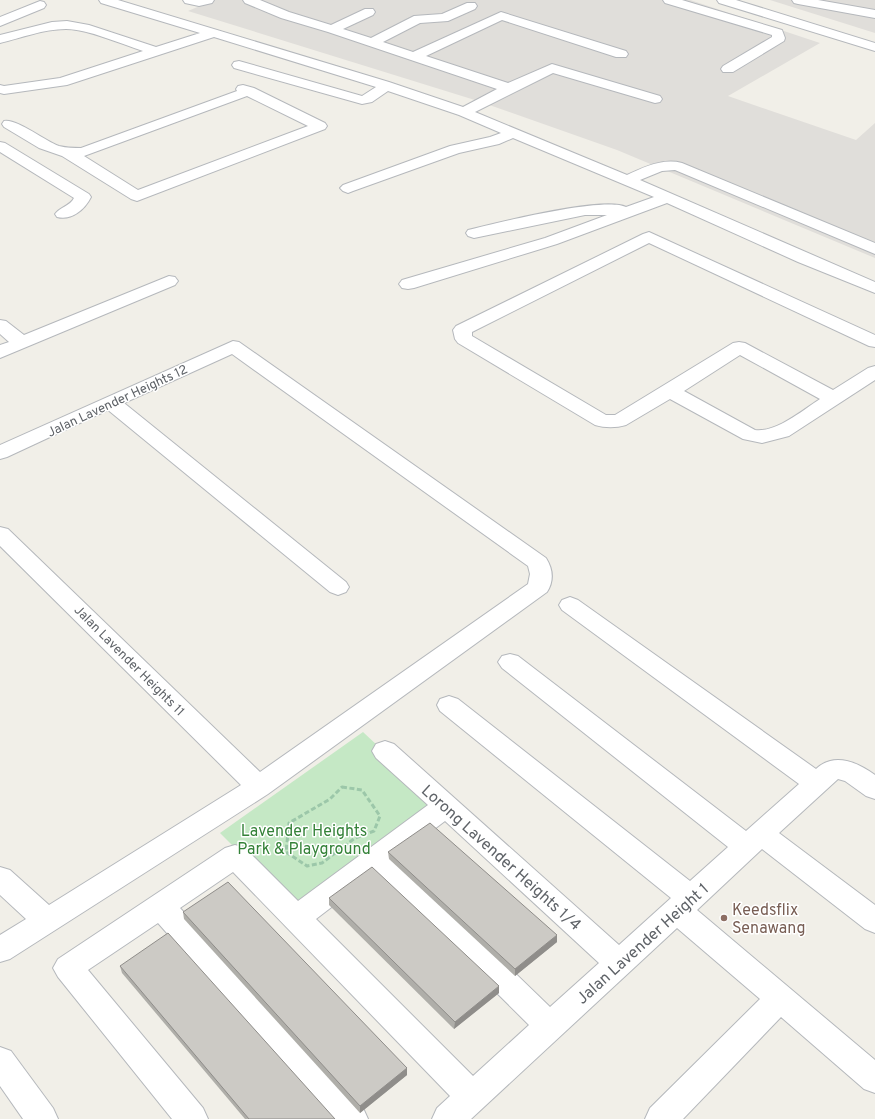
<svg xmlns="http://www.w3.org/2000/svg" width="875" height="1119" viewBox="0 0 875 1119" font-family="Overpass,sans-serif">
<rect width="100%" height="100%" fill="#f1efe8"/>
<g fill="#e0deda">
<path d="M214 0H690L820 43 728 96 856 140 875 123V258L617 150 478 101 188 11Z"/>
<path d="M770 0H875V33Z"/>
</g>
<path fill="#c5e8c5" d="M363 732 442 806 298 911 220 833Z"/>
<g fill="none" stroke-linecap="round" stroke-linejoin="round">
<defs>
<g id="minor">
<path d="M99 0H118L389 82 463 107 497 89 328 32 281 18 245 3 243 0H260L289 12 331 25 365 9H373L375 12 373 15 343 29 371 38 414 16 442 14 467 3H475L477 6 475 9 448 21 420 23 383 42 413 52 501 12 626 51 628 54 626 57H616L502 20 426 56 508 83 552 64 660 96 662 99 660 102 655 103 553 73 475 112 627 175C644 167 663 158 682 163L875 243V254L675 170 662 171 640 180 875 282V293L798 262 667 203 557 244 414 288 408 289 402 288 399 284 402 280 545 238 607 215H585L474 238 468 236 466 233 468 230C496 223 605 196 626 207L654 197 513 138 499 144 459 153 353 191 348 193 343 191 340 188 343 185 450 146 490 137 501 133 459 115 388 91 372 102 362 104 234 68 232 65 234 62 239 61 362 96 376 87 214 37 67 85 4 94 0 93V85L4 86 60 78 143 51C121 44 88 29 66 29 44 29 21 38 0 43V35L52 22 67 21 89 25 156 47 200 33 101 3Z"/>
<path d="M183 0H214L212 3 199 6 185 3Z"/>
<path d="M663 0H682L782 30 785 38 784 41 733 72H723L721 69 723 66 772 37V35L665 3Z"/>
<path d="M717 0H736L875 43V51L719 3Z"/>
<path d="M792 0H818L875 10V18L798 4 794 3Z"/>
<path d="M40 1 44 2 46 5 44 8 0 26V17Z"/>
<path d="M243 85 254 88 325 123 327 126 325 129 137 201 131 199 62 156 39 148 4 127 2 124 4 121C16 118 45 141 59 146 67 148 74 148 81 148L237 91 236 89 238 86ZM247 96 308 126 138 190 84 156Z"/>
<path d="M0 142 5 143 89 194 91 197C85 209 72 221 57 217L55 214C60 207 70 206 74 198L0 152Z"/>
<path d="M649 232 875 335V347L869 346 649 243 472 332V336L606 415H615L733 343 739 342 745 343 833 390 868 368 875 366V380L789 436 762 443 743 439 670 399 626 425C616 428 605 428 595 425L458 343 455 339 453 330 456 326 643 234ZM740 355 820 399C803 410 776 433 755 430L684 391Z"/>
<path d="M169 276 175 277 178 281 175 285 0 358V345L9 342 0 334V320L6 321 24 335Z"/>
<path d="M233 341 239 342 546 558C553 569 554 581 547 592L268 794 10 959 0 962V935L26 919 0 895V867L10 870 49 905 241 785 0 546V527L8 529 260 772 528 584 530 574 528 566 232 354 124 403 346 582 349 587 346 592 338 595 330 592 108 410 7 457 0 459V445Z"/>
<path d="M570 597 578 600 816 769C834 752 857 762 875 775V799L866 796 845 781 838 779 779 833 875 905V933L865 929 762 849 697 910 875 1060V1093L864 1089 781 1017 683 1119H645L650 1108 760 999 677 928 471 1119H432L437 1108 450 1096 233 872 180 908 363 1108 368 1119H331L158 923 88 970 203 1108 208 1119H172L58 977 53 968 58 959 225 848 235 845 245 848 298 901 428 805 376 758 372 751 376 744 385 741 394 744 619 945 671 898 440 711 437 705 440 699 449 696 458 699 690 881 728 847 502 668 498 662 502 656 510 654 518 656 746 831 799 784 562 610 559 605 562 600ZM445 821 599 963 550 1007 396 858ZM376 873 529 1025 473 1076 316 919Z"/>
<path d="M0 1047 11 1051 53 1108 58 1119H23L0 1086Z"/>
</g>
</defs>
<use href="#minor" stroke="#b5b8bc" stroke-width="2"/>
<path stroke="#9cc7a9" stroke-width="3" stroke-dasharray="5 2.5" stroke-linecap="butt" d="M342 787 362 790 380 816 374 831 355 838 322 863 307 866 286 852 289 823 330 799Z"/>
<use href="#minor" fill="#fff" fill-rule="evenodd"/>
</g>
<g fill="#afaea9">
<path d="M388 852 557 942 515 976 389 859Z"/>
<path d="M329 898 499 993 454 1029 329 905Z"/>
<path d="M183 912 407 1068V1075L360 1113 184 919Z"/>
<path d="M120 966 335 1119H245L122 973Z"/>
</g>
<g fill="#8f8d8a">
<path d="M557 935V942L515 976V969Z"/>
<path d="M499 986V993L454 1029 455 1022Z"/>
<path d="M407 1068V1075L360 1113V1106Z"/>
</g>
<g fill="#cccac5" stroke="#8f8d8a">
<path d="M430 823 557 935 515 969 388 852Z"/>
<path d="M372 867 499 986 455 1022 329 898Z"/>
<path d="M228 882 407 1068 360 1106 183 912Z"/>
<path d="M168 933 335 1119H249L120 966Z"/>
</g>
<circle fill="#8d6e63" stroke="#fff" stroke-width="1.5" cx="724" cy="918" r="4"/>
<g text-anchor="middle" stroke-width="3" stroke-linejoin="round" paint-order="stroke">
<g font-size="13" fill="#5f6368" stroke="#fff">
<text transform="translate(117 400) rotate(-25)" y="5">Jalan Lavender Heights 12</text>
<text transform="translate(130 660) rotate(45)" y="5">Jalan Lavender Heights 11</text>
</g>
<g font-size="16" fill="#348238" stroke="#fff">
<text x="304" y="836">Lavender Heights<tspan x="304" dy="18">Park &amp; Playground</tspan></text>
</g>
<g font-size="16" fill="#5f6368" stroke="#fff">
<text transform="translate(502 857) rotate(42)" y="6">Lorong Lavender Heights 1/4</text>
<text transform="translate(642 943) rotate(-42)" y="6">Jalan Lavender Height 1</text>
</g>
<g font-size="16" fill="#785e54" stroke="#fff" text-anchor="start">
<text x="732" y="915">Keedsflix<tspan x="732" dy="18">Senawang</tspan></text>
</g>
</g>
</svg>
